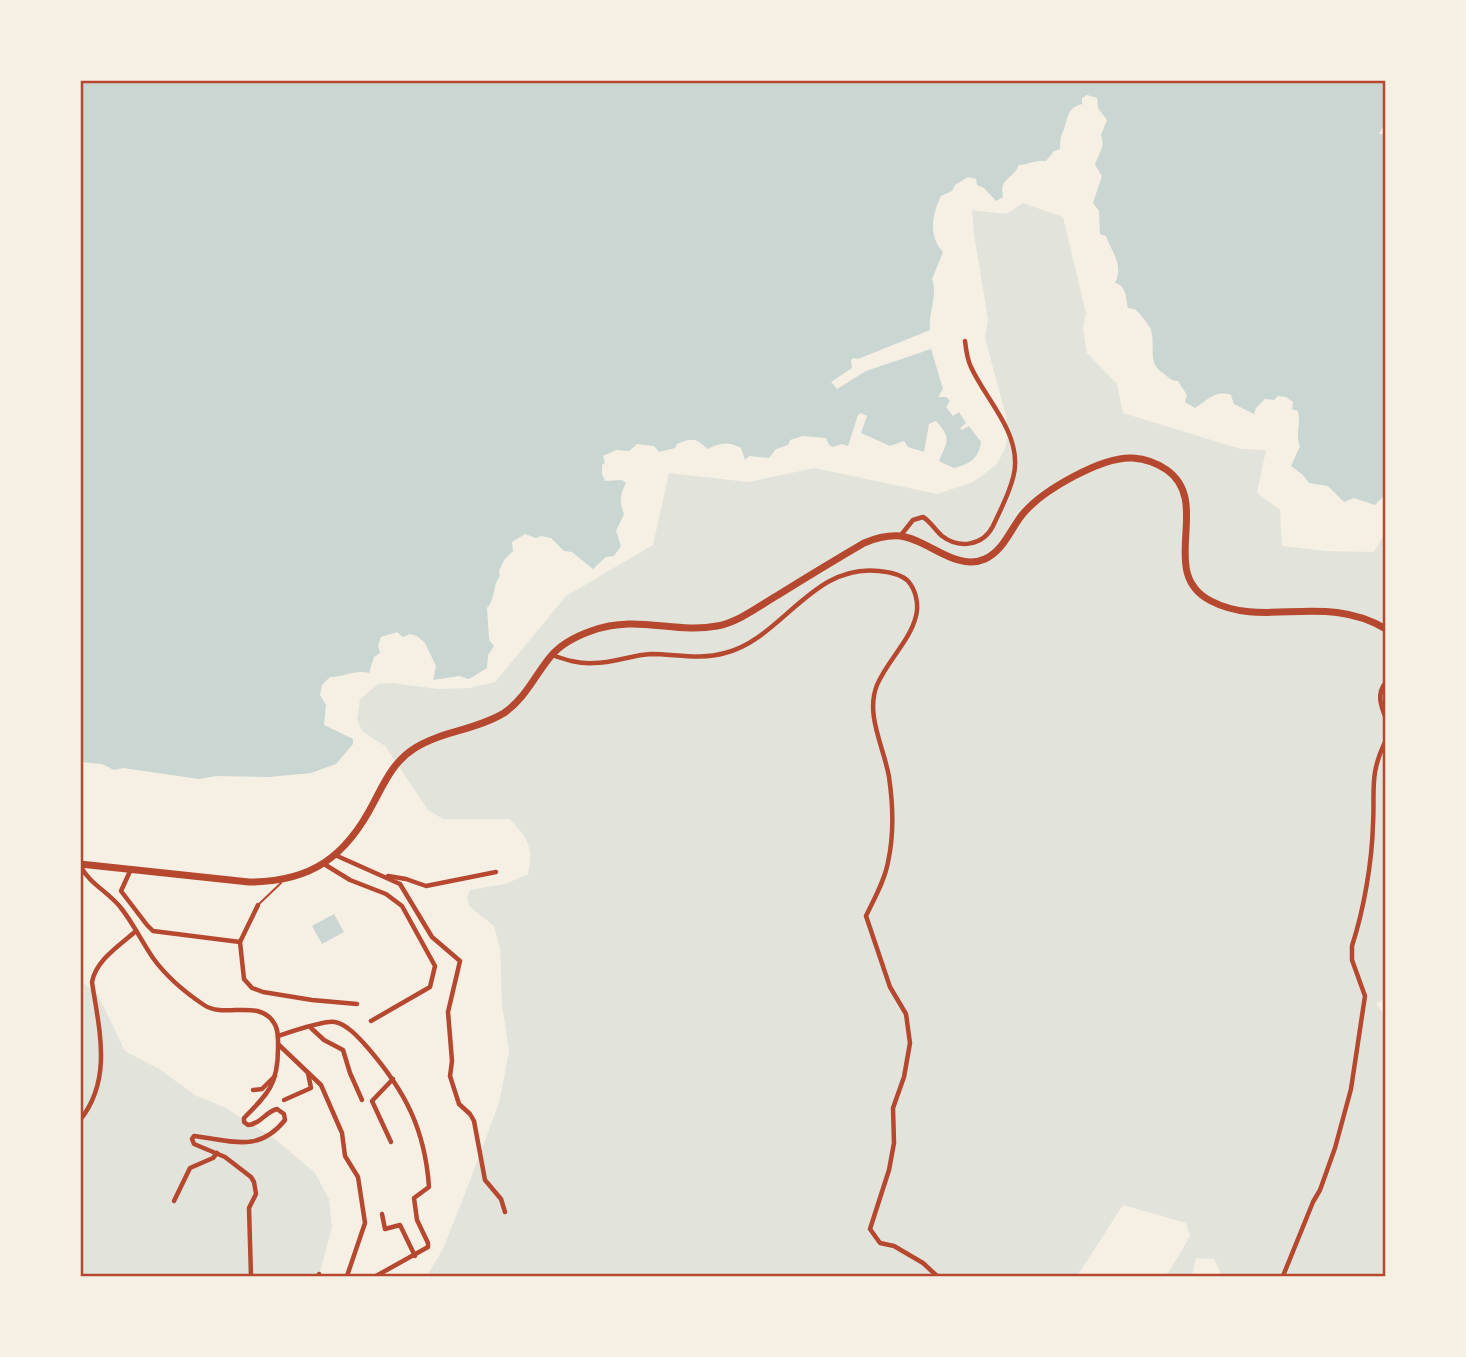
<svg xmlns="http://www.w3.org/2000/svg" width="1466" height="1357" viewBox="0 0 1466 1357" font-family="Poppins,sans-serif">
<rect width="100%" height="100%" fill="#f6efe4"/>
<g fill="#e2e4dc">
<path d="M1023 203 1063 217 1086 313 1083 328 1087 353 1117 384 1123 413 1241 449 1266 450 1257 493 1280 510 1282 546 1326 551 1374 552 1385 532 1386 998 1376 1004 1386 1016 1385 1276H1222L1214 1259 1196 1258 1192 1276H1162L1169 1272 1190 1236 1186 1223 1123 1205 1077 1276H427L443 1249 468 1186 499 1103 509 1051 502 1005 500 949 494 926 469 906 467 898 470 890 505 884 528 874C534 847 528 839 510 819H443L428 810 385 746 363 732 357 721 360 699 378 684 392 683 438 689 469 688 495 682 566 596 653 545 669 473 748 482 815 468 937 494 973 482 996 465 1005 449 1008 434 1006 416 985 338 988 319 974 234 972 210 1006 214Z"/>
<path d="M80 980 98 995 125 1051 159 1069 195 1095 226 1108 275 1139 315 1173 329 1199 332 1227 319 1276H81Z"/>
</g>
<g fill="#c9d6d2">
<path d="M80 81H1385V124L1379 134H1386L1385 495 1375 505 1354 498 1344 502 1328 486 1309 483 1303 475 1291 466 1300 446C1295 436 1301 423 1298 411L1292 409 1293 402 1286 397 1278 396 1274 400 1265 399 1256 408 1254 414 1234 404 1231 395C1215 390 1209 399 1195 408L1185 402 1187 395 1178 381C1170 381 1169 377 1163 373 1145 363 1158 341 1149 326 1146 321 1140 314 1135 309L1128 308C1126 298 1126 285 1115 283 1124 265 1112 253 1106 236L1100 234 1099 211 1093 203 1102 176 1095 165C1098 154 1106 147 1101 135L1107 120 1098 108 1097 98 1087 95 1082 98V104C1068 108 1069 114 1065 126 1061 137 1060 137 1060 149L1054 151 1046 161C1035 160 1028 165 1019 165 1012 180 999 178 1003 197L996 201 984 188 977 185 976 179 968 177 955 185 952 191 941 196C932 214 928 236 943 252L932 279C938 296 928 313 930 330L858 359 854 358 851 360 852 368 831 382 837 389 866 371 931 349 943 389 938 397H946L950 401 946 407 953 416 959 412 966 423 960 428 962 430 969 426 981 442C979 458 970 464 954 468L939 461C946 443 953 439 936 421L929 424 924 452 908 447 904 441 890 446 861 433 867 416 861 413 858 415 848 446 842 444 833 447 829 445 826 438 803 436 790 440 788 445 776 449 769 458 749 456 745 460 741 448C728 441 720 443 707 449 697 437 690 438 677 444L675 448 659 452 654 446 637 444 629 451 616 450 603 456 605 463 602 465V474L605 481 622 480 626 483C620 494 619 502 624 514L616 531 621 546 614 556 606 557 593 569 572 552 564 551 551 538 541 536 536 538 525 534 512 542 513 551 504 560 499 571 500 576C492 586 496 598 487 608L489 640 494 646 488 655 487 668 469 679 459 676 433 680 436 666 425 643 417 636 410 634 403 637 397 632 381 637 378 646 380 653 374 657 369 673C355 669 344 677 330 677L322 685 320 695 326 705 324 725 353 739V744L336 764 311 773 269 777 216 776 199 779 123 768 114 770 102 764 81 762Z"/>
<path d="M334 914 344 932 322 944 312 926Z"/>
</g>
<g fill="none" stroke-linecap="round" stroke-linejoin="round">
<path stroke="#b5482f" stroke-width="2" d="M260 903 281 883"/>
<g stroke="#b5482f" stroke-width="4.5">
<path d="M901 535 913 520 923 517C931 522 935 530 942 536 959 549 983 546 993 526 1000 511 1015 482 1015 465 1017 429 985 398 971 367 967 359 966 350 965 341"/>
<path d="M552 655C566 660 579 664 594 663 613 663 632 655 651 654 675 654 701 660 725 653 782 639 812 563 879 571 889 572 901 574 908 581 916 590 919 605 916 616 910 641 887 661 877 685 865 715 884 747 889 777 893 804 894 835 888 862 885 880 874 899 866 916L890 987 906 1014 910 1043 904 1077 893 1108 894 1143 889 1170 870 1229 880 1243 894 1246 923 1263 937 1276"/>
<path d="M1386 682C1376 694 1381 706 1386 719"/>
<path d="M335 855 400 884 432 937 460 961 448 1012 452 1061 450 1076 459 1104 470 1114 474 1121 485 1180 501 1199 505 1212"/>
<path d="M324 864 350 880 386 894 402 906 435 966 430 987 371 1021"/>
<path d="M80 865C89 884 109 892 121 908 133 923 142 942 153 958 166 976 186 993 204 1005 225 1019 259 998 274 1023 279 1030 278 1041 278 1049 278 1084 268 1094 244 1118V1122L248 1125C261 1124 265 1112 277 1109L284 1114 285 1120C258 1154 230 1140 194 1136L192 1139 194 1144 225 1157 251 1177 254 1182 256 1194 249 1208 251 1276"/>
<path d="M131 869 121 891 147 925 153 931 240 942"/>
<path d="M388 876 406 879 426 886 496 872"/>
<path d="M258 905 240 942 244 979 252 988 263 992 312 1000 357 1004"/>
<path d="M311 1028 324 1040 343 1050 350 1073 362 1100"/>
<path d="M278 1036C290 1032 325 1020 335 1022 347 1024 360 1039 368 1048 405 1091 425 1129 429 1187L414 1198 417 1220 428 1243V1247L376 1276"/>
<path d="M279 1045 321 1085 342 1133 345 1156 358 1177 365 1223 347 1276"/>
<path d="M253 1090 262 1089 275 1076"/>
<path d="M284 1100 311 1088 308 1073"/>
<path d="M80 1120C113 1079 99 1029 92 982 96 960 120 945 136 931"/>
<path d="M391 1142 372 1101 393 1079"/>
<path d="M174 1201 190 1168 213 1158 217 1153"/>
<path d="M382 1214 385 1229 400 1225 415 1256"/>
<path d="M319 1274 320 1276"/>
<path d="M1283 1276 1313 1202 1320 1190 1335 1148 1351 1089 1365 996 1352 960V946C1364 909 1372 862 1373 824 1375 788 1369 775 1386 740"/>
</g>
<path stroke="#b5482f" stroke-width="7" d="M80 864 249 882C311 882 346 857 374 802 385 781 394 761 415 748 442 731 476 730 504 713 525 699 535 675 551 656 561 644 577 636 591 631 637 614 674 634 717 626 739 622 759 606 778 595 807 577 835 560 864 543 876 538 887 535 900 536 928 539 956 572 985 559 1004 550 1010 530 1022 515 1041 491 1102 456 1133 458 1146 459 1157 463 1167 470 1213 503 1156 573 1211 601 1264 629 1324 592 1386 629"/>
</g>
<rect width="1466" height="1357" fill="none" stroke="#f6efe4" stroke-width="164"/>
<rect x="82" y="82" width="1302" height="1193" fill="none" stroke="#b5482f" stroke-width="2.5"/>
</svg>
